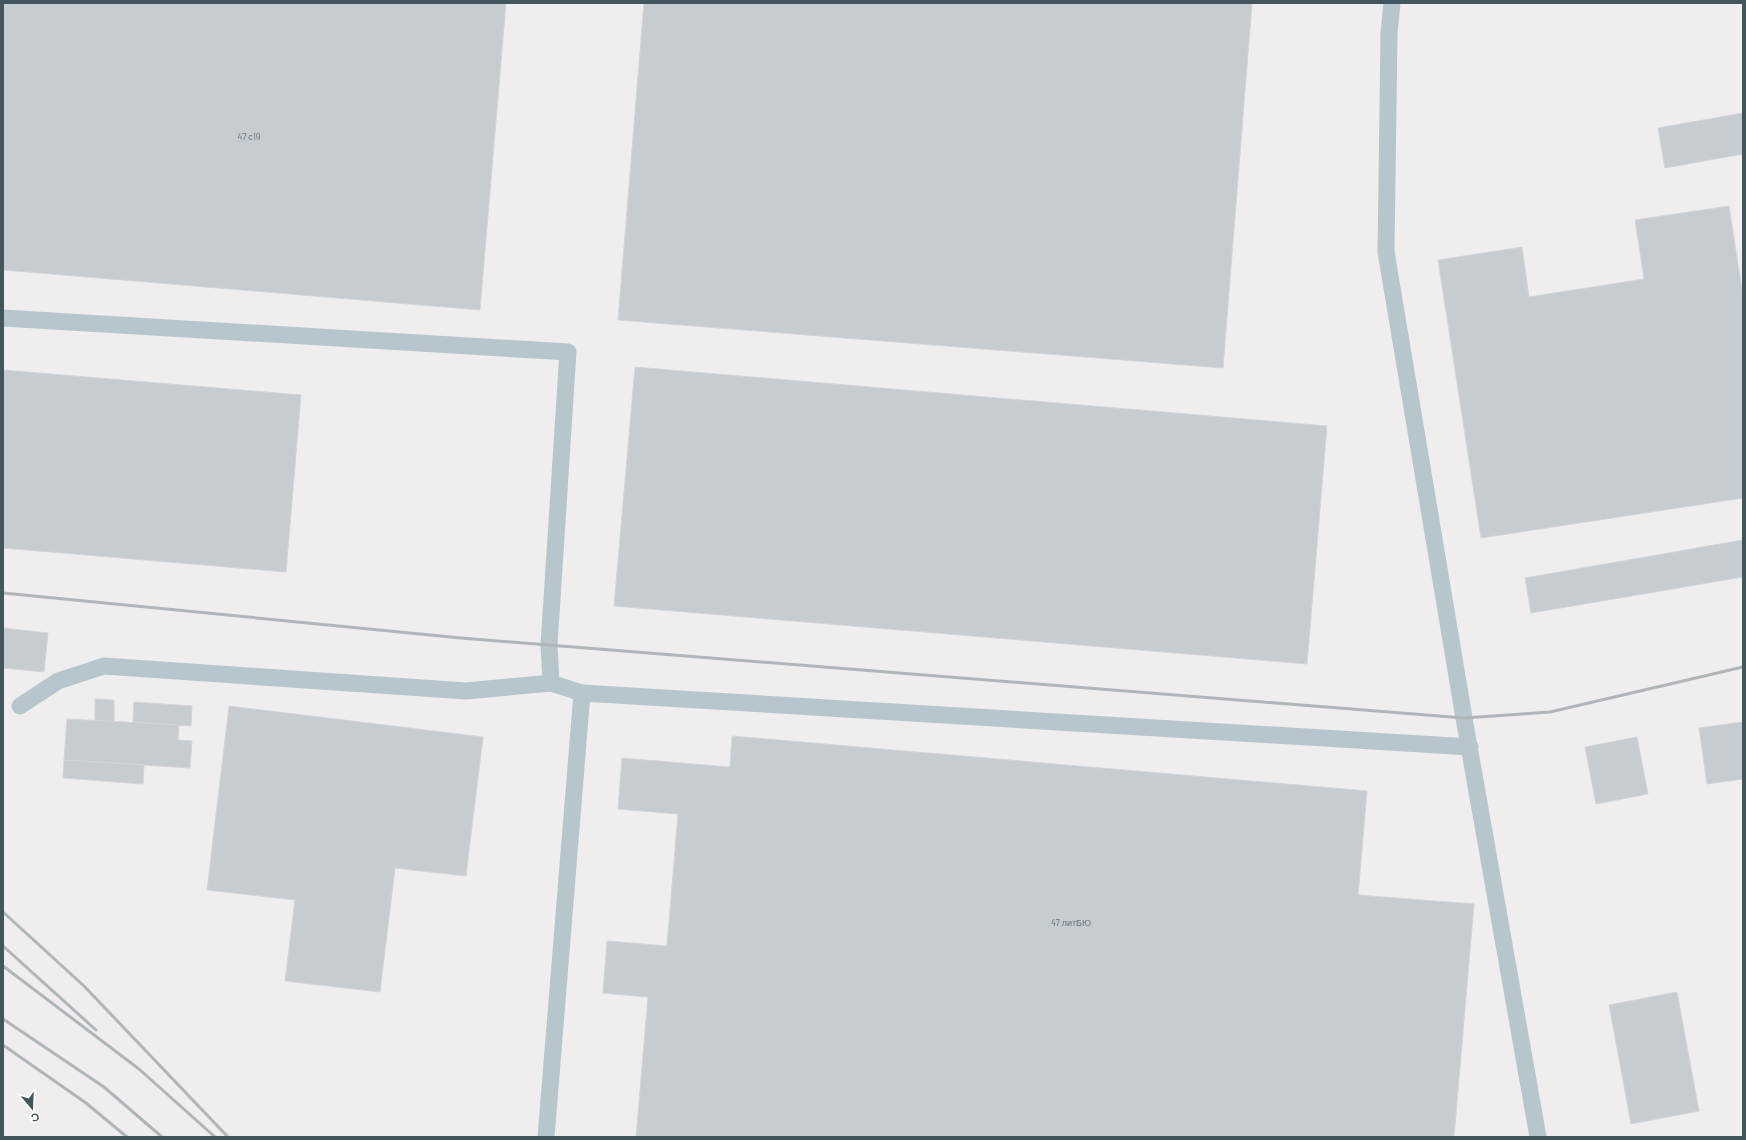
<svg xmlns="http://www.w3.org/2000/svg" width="1746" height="1140" viewBox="0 0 1746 1140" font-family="Barlow,sans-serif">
<rect width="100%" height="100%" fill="#f0edee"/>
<g fill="#c7ccd1" stroke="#d1d5da">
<path d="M3 3H506L480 310 3 270Z"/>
<path d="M644 3H1252L1223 368 618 320Z"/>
<path d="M1743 113V154L1665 168 1658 128Z"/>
<path d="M1729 206 1743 296V498L1481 538 1438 260 1522 247 1529 297 1644 279 1635 220Z"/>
<path d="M635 367 1327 426 1307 664 614 606Z"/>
<path d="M3 370 301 395 286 572 3 548Z"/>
<path d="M1743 540V577L1531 613 1525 578Z"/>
<path d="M3 628 48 633 44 672 3 668Z"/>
<path d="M95 699 114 700V722L95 720Z"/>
<path d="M134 702 192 706 191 726 133 722Z"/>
<path d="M229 706 483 737 466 876 395 868 380 992 285 981 295 900 207 890Z"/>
<path d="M67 719 179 725 178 740 192 741 190 768 64 760Z"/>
<path d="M1743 722V779L1707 784 1699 728Z"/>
<path d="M732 736 1367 791 1358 895 1474 904 1454 1137H636L648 997 603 993 607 941 667 946 678 814 618 809 622 758 730 767Z"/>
<path d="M1637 737 1648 794 1596 804 1585 747Z"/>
<path d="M64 760 144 765 143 784 63 778Z"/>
<path d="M1677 992 1699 1111 1631 1124 1609 1005Z"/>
</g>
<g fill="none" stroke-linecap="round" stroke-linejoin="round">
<g stroke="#b7c6cc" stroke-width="17">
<path d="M1392 3 1389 33 1386 252 1464 718 1538 1137"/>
<path d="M3 318 568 352 549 645 551 683 582 693 1470 747"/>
<path d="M20 706 58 681 104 666 466 691 551 683"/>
<path d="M546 1137 582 693"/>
</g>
<g stroke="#afb5b9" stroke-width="3">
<path d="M3 593 461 638 1464 718 1550 712 1743 667"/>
<path d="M3 912 84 986 228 1137"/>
<path d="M3 946 96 1030"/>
<path d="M3 966 139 1069 215 1137"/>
<path d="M3 1019 104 1087 162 1137"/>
<path d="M3 1045 86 1103 127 1137"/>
</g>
</g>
<g text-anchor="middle" stroke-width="3.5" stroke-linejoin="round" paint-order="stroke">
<g font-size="9" fill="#65747a">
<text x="249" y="140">47 с19</text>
<text x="1071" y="926">47 литБЮ</text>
</g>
</g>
<rect width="1746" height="1140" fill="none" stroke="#44565d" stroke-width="8"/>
<g transform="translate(32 1108) rotate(161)" stroke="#ffffff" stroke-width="3" paint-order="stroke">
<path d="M0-3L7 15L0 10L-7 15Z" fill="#44565d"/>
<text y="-6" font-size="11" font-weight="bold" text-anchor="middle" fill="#44565d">С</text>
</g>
</svg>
